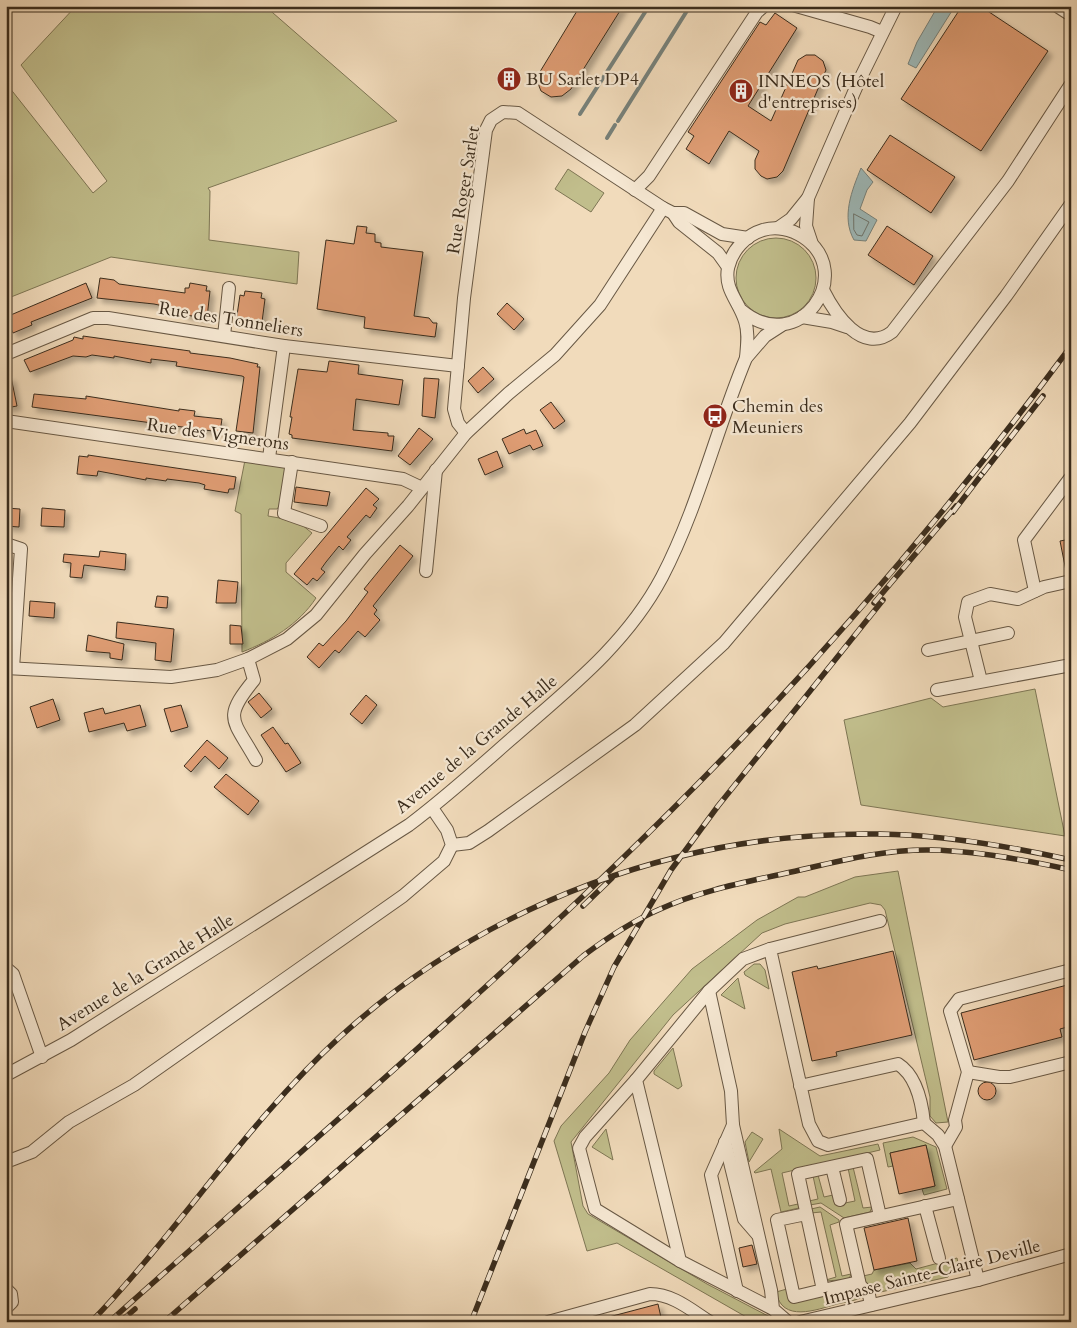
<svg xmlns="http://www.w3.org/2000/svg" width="1077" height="1328" viewBox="0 0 1077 1328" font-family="Cardo,serif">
<defs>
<filter id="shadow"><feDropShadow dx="4.5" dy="4.5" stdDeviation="2.5" flood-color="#0004"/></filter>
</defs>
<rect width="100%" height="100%" fill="#f1dbbb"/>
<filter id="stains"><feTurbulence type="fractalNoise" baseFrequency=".004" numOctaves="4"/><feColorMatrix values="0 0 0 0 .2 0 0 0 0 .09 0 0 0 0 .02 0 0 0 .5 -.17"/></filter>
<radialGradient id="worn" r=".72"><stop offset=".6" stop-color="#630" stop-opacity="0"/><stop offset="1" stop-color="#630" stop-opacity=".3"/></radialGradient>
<g fill="#c1be8c" stroke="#7e7654">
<path d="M76 6H265L397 121 208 188 210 191 209 240 299 252 297 284 111 257 6 299V90L9 87 93 193 107 181 21 65Z"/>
<path d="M568 169 604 193 591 212 555 189Z"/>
<circle cx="776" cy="278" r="40"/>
<path d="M245 460 286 464 281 504 277 509H269L268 516 297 521 312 533 286 563V572L316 598C299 624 271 641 242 652L241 514 235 511Z"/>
<path d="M1035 689 1065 836 861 805 844 720 931 698 943 707Z"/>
<path d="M898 871 948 1122 936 1123 930 1116V1097L885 910 881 905 870 903 785 924 762 933 673 1015 571 1142 583 1206 588 1214 707 1284 770 1317 771 1321 755 1322 617 1243 587 1251 554 1141 561 1126 609 1073 630 1040 692 969 757 920 798 897H805L855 877Z"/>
<path d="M754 964H760L765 970 769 989 745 975 744 972Z"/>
<path d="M738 978 745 1009 721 995Z"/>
<path d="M673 1048 682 1086 678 1089 654 1074V1071Z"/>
<path d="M606 1129 613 1160 592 1147Z"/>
<path d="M779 1129 820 1156 878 1144 880 1150 782 1173 789 1206 798 1204 799 1208 781 1212 771 1169 755 1173 754 1172 782 1149Z"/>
<path d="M752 1132 763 1139 749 1162 745 1142Z"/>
<path d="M913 1137 936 1147 947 1189 924 1195 922 1189 935 1186 926 1145 890 1153 893 1166 888 1167 883 1143Z"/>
<path d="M853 1167 863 1208 872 1207 870 1212 844 1218 821 1203 810 1205 809 1201 818 1199 813 1176 818 1175 824 1197 833 1195 835 1205 855 1201 848 1168Z"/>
<path d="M820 1207 839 1220V1222L830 1225 842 1276 851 1274 849 1279 827 1281 826 1280 836 1277 821 1212 811 1213V1209Z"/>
<path d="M957 1258 958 1263 948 1277 876 1293 865 1283 863 1276 872 1274 874 1270 910 1263 916 1269Z"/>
<path d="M787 1289 788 1292 853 1289 863 1296C857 1301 845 1302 837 1304 816 1310 782 1323 776 1292Z"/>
</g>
<g fill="#9db9b9" stroke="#76817b">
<path d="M938 6H955L916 68 908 64 917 42Z"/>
<path d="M861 168 873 182 867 190 860 209 877 220 866 241 854 240C841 217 852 190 861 168Z"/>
</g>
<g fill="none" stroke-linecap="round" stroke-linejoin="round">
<path stroke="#6c736b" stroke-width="1" d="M854 214 869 222 862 236 857 235 854 230Z"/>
<g stroke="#76817b" stroke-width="4">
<path d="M580 114 649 6"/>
<path d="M618 121 690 6"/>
<path d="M607 138 615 125"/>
</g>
</g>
<g fill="#de9c73" stroke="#3b2d1d" filter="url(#shadow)">
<path d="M580 6H623L571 89 562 96 551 97 541 91 539 86 538 75Z"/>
<path d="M962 6H980L1048 51 981 151 901 99Z"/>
<path d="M775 13 797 28 748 106 771 121 798 60 806 55H815L823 61 826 70 783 171 777 177 767 179 761 176 755 169V160L759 151 729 131 709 164 686 149 694 136 688 132 760 22 766 25Z"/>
<path d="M890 135 955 177 931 213 867 170Z"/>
<path d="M357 226 367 227 366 233 375 234V242L381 243V247L423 252 414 316 429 318 433 323H437L435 337 364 328 365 317 317 309 326 240 354 244Z"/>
<path d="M887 226 933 256 914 285 868 255Z"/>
<path d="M100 278 114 280 119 284 185 293V288H189L190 283 207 286 206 291H210L207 318 185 315 182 310 154 304 97 298Z"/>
<path d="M86 283 92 298 31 322 32 325 13 333 6 317Z"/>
<path d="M245 291 262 293 261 298 265 299 262 322H259L258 325 236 322 240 295 244 296Z"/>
<path d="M507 303 524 319 514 330 497 314Z"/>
<path d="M83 336 190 351V353L230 358 258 364 257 367H260L253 433 236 431 244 377 242 376 176 366 177 362 151 359V363L114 356V358L92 355 86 357 73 356 30 372 24 360 73 340 74 337 83 339Z"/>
<path d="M329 361 359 365 358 374 403 380 399 405 356 399 353 430 388 433V436H394L392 451 292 438V435L289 434 292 417H290L298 369 327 372Z"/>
<path d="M483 367 494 379 478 393 468 381Z"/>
<path d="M6 377H11L17 406 6 408Z"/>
<path d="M424 378 439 379 435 418 422 416Z"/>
<path d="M34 394 86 399V396L179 411V409L195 411 194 416 222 419 220 432 32 407Z"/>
<path d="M551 402 565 421 554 429 540 410Z"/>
<path d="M419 428 433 439 410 465 398 456Z"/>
<path d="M524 429 526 434 536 430 543 446 533 450 530 445 509 454 502 439Z"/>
<path d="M497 451 503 467 485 475 478 459Z"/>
<path d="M88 455 230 476 236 477 234 489H229L228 493 204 489 205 485 199 483 167 479 166 481 146 478V480L98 471 97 476 77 474 79 456 88 457Z"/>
<path d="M296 487 330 492 327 506 294 502Z"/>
<path d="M366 488 379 499 373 505 377 508 370 518 366 515 347 537 351 540 343 550 339 546 326 562 321 569 325 572 317 581 313 578 307 585 294 574Z"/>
<path d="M6 508 20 509 19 527 6 526Z"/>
<path d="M42 508 65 510 64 527 41 526Z"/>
<path d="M1071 539V571H1066L1060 541Z"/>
<path d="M400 545 413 556 373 606 377 610 374 614 380 620 365 637 358 631 339 653 335 650 319 668 307 657 319 643 323 646 346 621 368 592 364 589Z"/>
<path d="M100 551 126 554 125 570 84 565 82 578 70 577 71 563 63 562 64 554 99 557Z"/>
<path d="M218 580 238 582 236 603H216Z"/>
<path d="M157 596 168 597 167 608 155 607Z"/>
<path d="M30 601 55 603 54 618 29 616Z"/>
<path d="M117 622 174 629 171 662 155 660 156 643 116 638Z"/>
<path d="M230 625 241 626 243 644H230Z"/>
<path d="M88 635 124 644 122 660 110 658V653L86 651Z"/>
<path d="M259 693 272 709 261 718 248 702Z"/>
<path d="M366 695 377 705 362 724 350 714Z"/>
<path d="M53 699 60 720 37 728 30 707Z"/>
<path d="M140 705 146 726 127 731 124 723 89 732 84 713 103 708 105 714Z"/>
<path d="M181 705 188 727 171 732 164 709Z"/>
<path d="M273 727 285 744 288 743 301 763 286 772 261 735Z"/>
<path d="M207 740 228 758 219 769 205 756 191 772 184 766Z"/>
<path d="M226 774 259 801 248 815 214 787Z"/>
<path d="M893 951 912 1035 836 1052 837 1056 812 1061 792 972 817 966 818 969Z"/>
<path d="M1071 984V1026L1060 1029 1062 1037 974 1060 961 1013Z"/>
<circle cx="987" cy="1091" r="9"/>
<path d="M926 1145 935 1186 899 1194 890 1153Z"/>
<path d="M908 1218 917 1261 874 1270 864 1228Z"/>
<path d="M752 1245 757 1264 743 1267 739 1248Z"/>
<path d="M658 1304 662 1322H606L605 1318Z"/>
</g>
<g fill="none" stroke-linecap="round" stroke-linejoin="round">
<defs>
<g id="minor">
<path d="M796 6 870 27 882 32"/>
<path d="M1057 6 1071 15"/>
<path d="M635 190 649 176 757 12 764 6"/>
<path d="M808 198 806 226 812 244"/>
<path d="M673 213 679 222 718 253 728 267"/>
<path d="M778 228 791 219 808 198 858 83 896 6"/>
<path d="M823 290C835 314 862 355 892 332L1008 181 1071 84"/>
<path d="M741 310C799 359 858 273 803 237 791 229 776 226 763 230 746 235 732 250 728 268 724 290 739 301 745 321 749 333 747 345 746 358"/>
<path d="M802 317 832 322 847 327"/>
<path d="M224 336 229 288"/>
<path d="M6 354 93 318H108L284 346 458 366"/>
<path d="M6 421 403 479 422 488"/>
<path d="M466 433 458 423 454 409 464 298 486 130 491 120 503 112 518 113 663 208"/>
<path d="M269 458 284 346"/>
<path d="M292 462 284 513 321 526"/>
<path d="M6 544 21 549 13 668"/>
<path d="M426 571 436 470"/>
<path d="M1035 591 1024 540 1071 477"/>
<path d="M928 650 1008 633"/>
<path d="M248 659 254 680C222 719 233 719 256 760"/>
<path d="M6 668 171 677 217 670 248 659 287 639 316 615 365 554 408 506 466 433 509 393 555 355 600 305 663 208 673 213H684L722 234 748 238"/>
<path d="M981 681 965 617 968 602 990 594 1018 599 1044 587 1071 581"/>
<path d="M937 690 1071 665"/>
<path d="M452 845 469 843 488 831 635 725 724 643 910 423 1006 296 1071 204"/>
<path d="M6 968 13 974 42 1057"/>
<path d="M709 991 743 959 770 949"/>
<path d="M968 1072 999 1077H1010L1071 1062"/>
<path d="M6 1075 71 1040 409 825C445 798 477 769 510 740 567 690 626 645 662 577 698 508 716 430 746 358L765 336 782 325"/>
<path d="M636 1080 585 1137 579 1148 595 1209 680 1261"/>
<path d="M800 1086 898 1064C917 1076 922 1103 924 1123L828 1145 818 1141 809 1124 770 949 880 921"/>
<path d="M924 1123 938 1135 945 1146 978 1280"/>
<path d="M733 1125 711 1175 737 1291"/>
<path d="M725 1142 744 1219 757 1234"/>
<path d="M945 1146 956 1127 955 1120 968 1072 950 1011 959 999 1071 970"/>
<path d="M6 1162 32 1152 69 1122 134 1085 403 896 444 861 452 845 447 830 432 808"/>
<path d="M832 1167 840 1200"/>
<path d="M925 1206 939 1258"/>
<path d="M806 1214 777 1220 794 1297 823 1290 798 1174 867 1159 880 1216"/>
<path d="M6 1289 11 1294 12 1302 6 1308"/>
<path d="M823 1290 859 1282"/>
<path d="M871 1305 869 1295 860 1285 846 1224 958 1199"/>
<path d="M773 1309 771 1290 733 1125 731 1091 709 991 636 1080 680 1261 773 1309 788 1322"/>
<path d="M548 1322 650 1294C673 1294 691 1310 710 1322"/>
<path d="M800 1322 978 1280 1071 1254"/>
</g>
</defs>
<use href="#minor" stroke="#685844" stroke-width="14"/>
<use href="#minor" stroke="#f6e8d3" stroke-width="12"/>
<defs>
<g id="rail">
<path d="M983 473 1043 396"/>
<path d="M953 512 982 474"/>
<path d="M874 603 956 506"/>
<path d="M583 906 612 878"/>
<path d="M91 1322C179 1231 247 1122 341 1036 488 902 682 831 880 834 944 835 1008 846 1071 860"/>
<path d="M109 1322C316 1137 530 957 724 757 849 628 964 490 1071 346"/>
<path d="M120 1322 135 1309"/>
<path d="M164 1322 583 956C607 938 631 922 658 910 703 889 752 881 800 870 843 860 887 849 932 850 978 851 1026 860 1071 870"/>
<path d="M471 1322 585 1032 614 967 671 870 718 806 883 600"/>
</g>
</defs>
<use href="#rail" stroke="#3b2d1d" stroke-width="5.5"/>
<use href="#rail" stroke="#f6e8d3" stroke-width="4" stroke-dasharray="11" stroke-linecap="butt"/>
</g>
<defs>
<symbol id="building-disc" viewBox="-11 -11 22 22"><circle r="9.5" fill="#8f2418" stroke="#f6e8d3"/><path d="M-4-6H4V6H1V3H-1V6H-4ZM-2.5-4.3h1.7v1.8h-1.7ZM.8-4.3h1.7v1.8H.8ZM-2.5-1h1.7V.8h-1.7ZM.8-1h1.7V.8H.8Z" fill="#fff"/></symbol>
<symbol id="bus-disc" viewBox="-11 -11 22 22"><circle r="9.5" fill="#8f2418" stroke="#f6e8d3"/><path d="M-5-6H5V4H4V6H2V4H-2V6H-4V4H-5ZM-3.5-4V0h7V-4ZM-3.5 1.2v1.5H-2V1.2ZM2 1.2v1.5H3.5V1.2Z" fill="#fff"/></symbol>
</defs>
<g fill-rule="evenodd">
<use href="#building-disc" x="495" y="65" width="28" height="28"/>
<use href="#building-disc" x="727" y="77" width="28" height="28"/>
<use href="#bus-disc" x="701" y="402" width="28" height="28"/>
</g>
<g text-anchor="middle" stroke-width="4.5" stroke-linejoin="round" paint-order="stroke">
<g font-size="18" fill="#3b2d1d" stroke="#f6e8d3" text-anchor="start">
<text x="526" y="85">BU Sarlet DP4</text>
<text x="758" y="87">INNEOS (Hôtel<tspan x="758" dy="21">d'entreprises)</tspan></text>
<text x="732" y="412">Chemin des<tspan x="732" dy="21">Meuniers</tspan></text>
</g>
<g font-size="18" fill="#3b2d1d" stroke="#f6e8d3">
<text transform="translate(463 190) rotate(-81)" y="6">Rue Roger Sarlet</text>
<text transform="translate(231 319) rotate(9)" y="6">Rue des Tonneliers</text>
<text transform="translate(218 434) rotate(8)" y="6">Rue des Vignerons</text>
<text transform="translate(476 744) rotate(-40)" y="6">Avenue de la Grande Halle</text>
<text transform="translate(145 972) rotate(-32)" y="6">Avenue de la Grande Halle</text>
<text transform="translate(932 1272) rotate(-14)" y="6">Impasse Sainte-Claire Deville</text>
</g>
</g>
<rect width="1077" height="1328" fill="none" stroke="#f1dbbb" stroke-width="25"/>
<rect x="8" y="8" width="1062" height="1313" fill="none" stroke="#3b2d1d" stroke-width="2.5"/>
<rect x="12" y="12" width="1052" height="1303" fill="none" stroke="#3b2d1d"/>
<rect width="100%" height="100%" filter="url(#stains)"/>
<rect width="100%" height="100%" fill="url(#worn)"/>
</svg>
